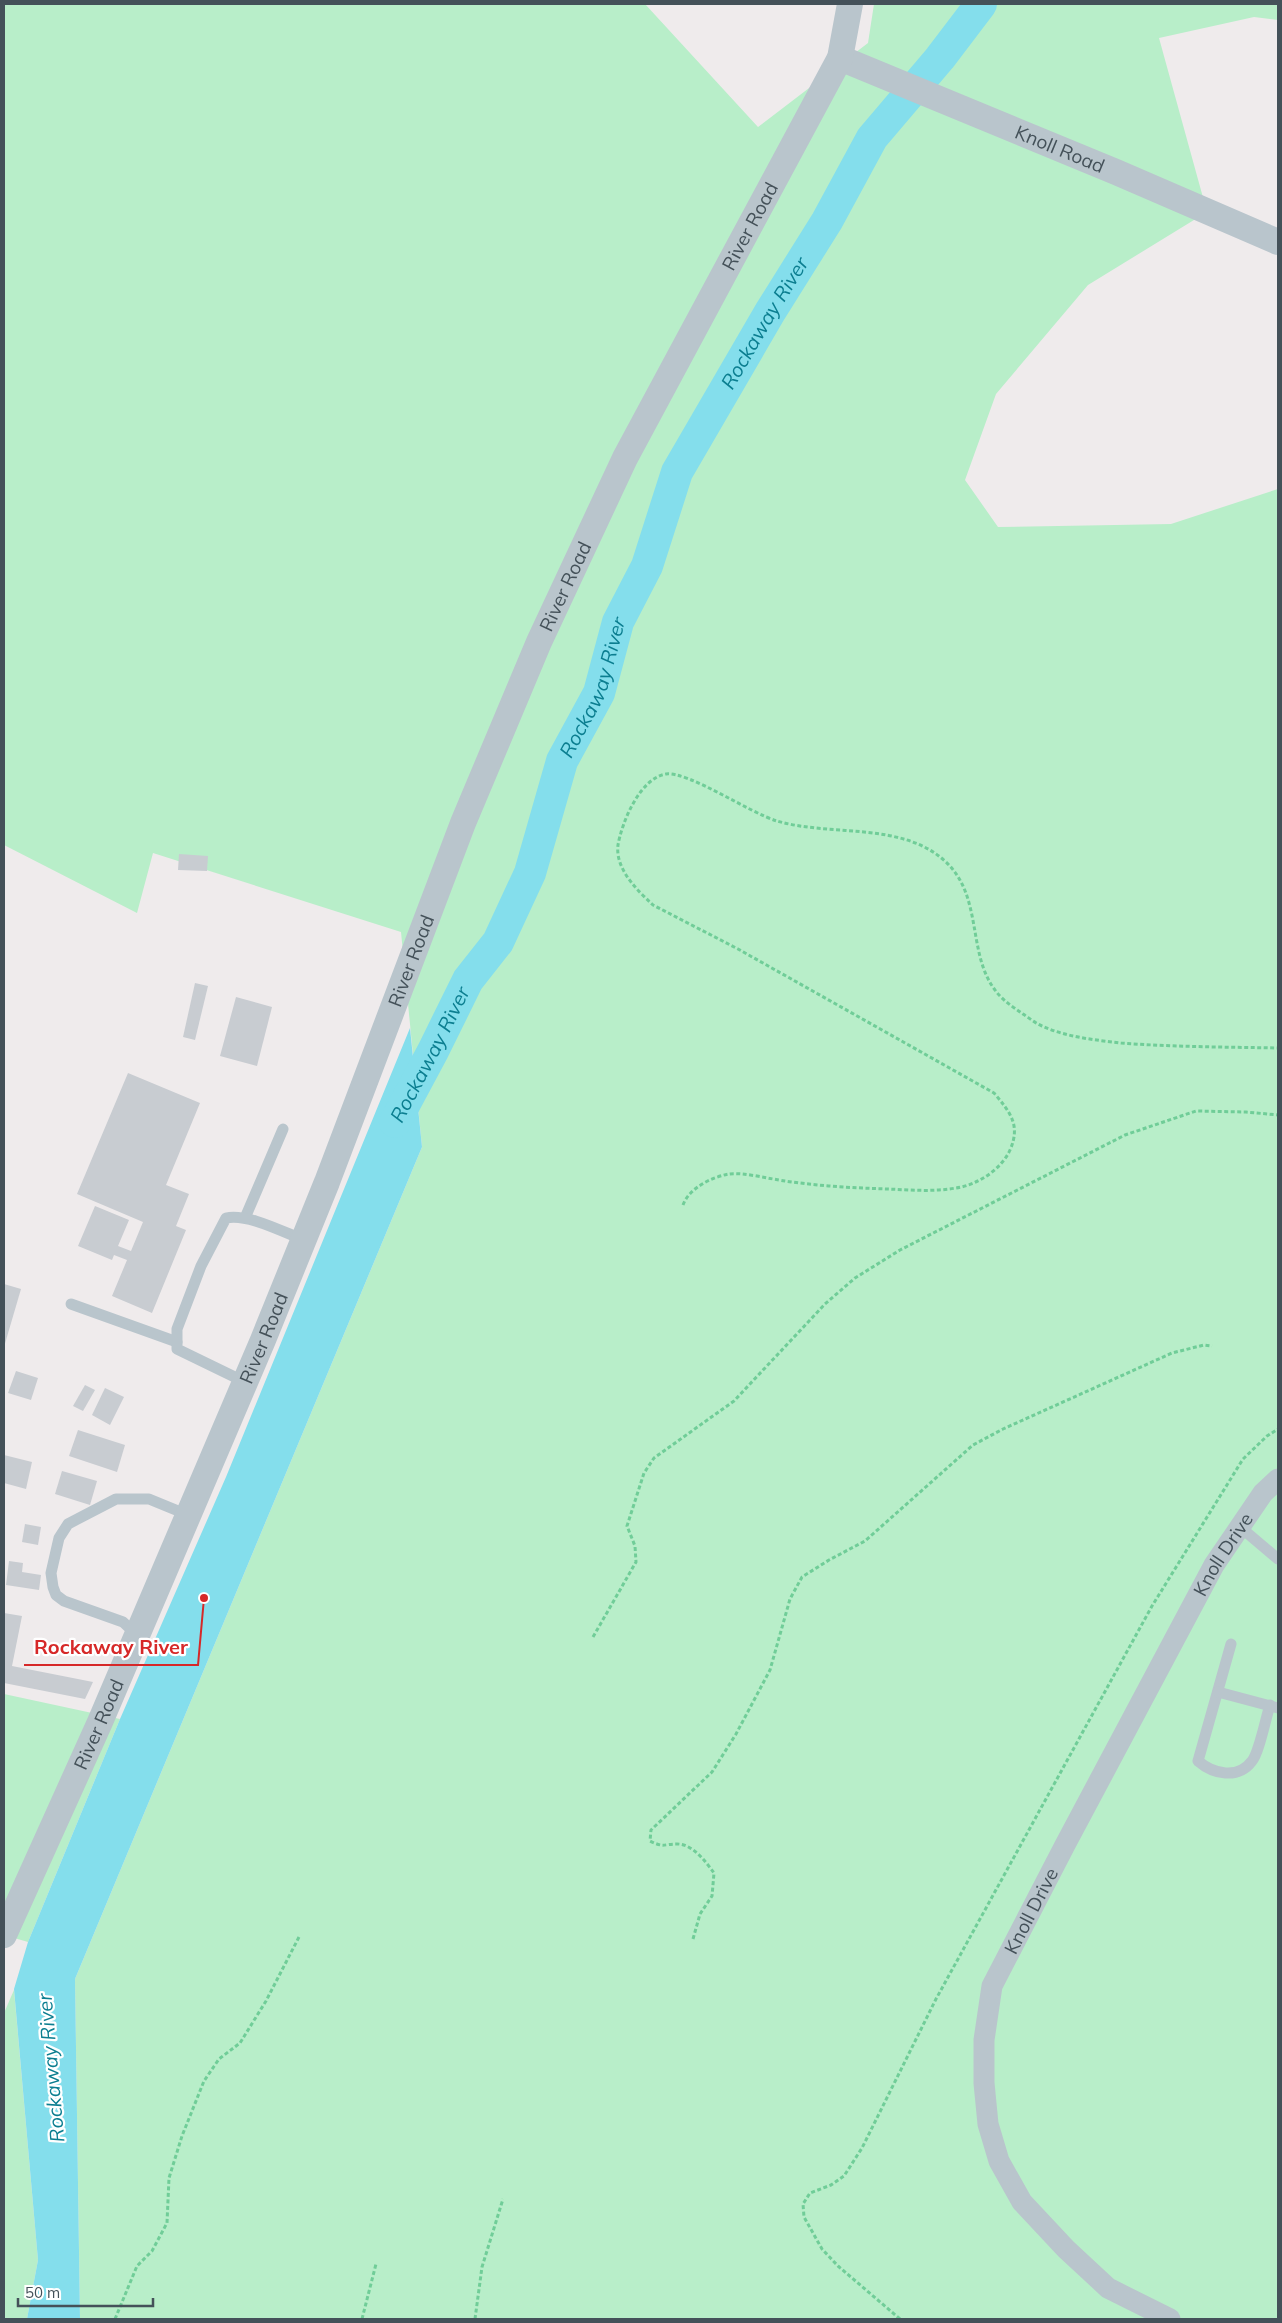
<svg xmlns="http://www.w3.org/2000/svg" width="1282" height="2323" viewBox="0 0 1282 2323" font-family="Mulish,sans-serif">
<rect width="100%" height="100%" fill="#efebec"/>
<g fill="#b8eec9">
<path d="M4 4H645L758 127 868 43 874 4H1278V20L1254 17 1159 38 1207 212 1088 285 996 394 965 480 998 527 1171 524 1278 489V2319H80L75 1979 422 1147 401 932 153 853 137 913 4 845Z"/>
<path d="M4 1694 120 1719 28 1942 4 1935Z"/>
<path d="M14 1990 38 2260 27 2319H4V2013Z"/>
</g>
<path fill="#84deec" d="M410 1028 422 1147 75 1979 80 2319H27L38 2260 14 1989 28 1942 120 1719 226 1477Z"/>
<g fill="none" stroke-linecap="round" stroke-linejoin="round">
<path stroke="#84deec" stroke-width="32" id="s1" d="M395 1122 433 1051 468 980 498 942 530 873 562 761 599 693 618 622 647 566 677 472 770 312 827 221 872 138 940 58 981 4"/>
</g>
<g fill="#c8ccd1">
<path d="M179 854 208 856 207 871 178 870Z"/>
<path d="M195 983 208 986 195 1040 183 1037Z"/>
<path d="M236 997 272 1007 257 1066 220 1056Z"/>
<path d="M128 1073 200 1103 166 1185 189 1194 176 1226 186 1230 152 1313 112 1296 127 1260 114 1255 112 1260 78 1246 95 1206 129 1220 118 1246 131 1251 143 1222 77 1194Z"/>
<path d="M4 1284 21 1289 4 1347Z"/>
<path d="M16 1371 38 1378 31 1400 8 1393Z"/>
<path d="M85 1385 95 1390 83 1411 73 1406Z"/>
<path d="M105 1388 124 1397 110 1425 92 1415Z"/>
<path d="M78 1430 125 1445 117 1472 69 1456Z"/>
<path d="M4 1455 32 1462 26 1489 4 1483Z"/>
<path d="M62 1471 97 1481 90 1505 55 1494Z"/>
<path d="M25 1524 41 1527 38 1545 22 1542Z"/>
<path d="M9 1561 23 1563 22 1572 41 1575 39 1590 6 1585Z"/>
<path d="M4 1613 22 1616 12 1666 93 1682 85 1699 4 1683Z"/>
</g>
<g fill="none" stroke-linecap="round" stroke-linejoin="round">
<g stroke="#70cd98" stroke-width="3" stroke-dasharray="4 2.5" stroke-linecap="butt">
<path d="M683 1205C689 1188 712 1177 729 1174 743 1172 770 1179 785 1181 819 1186 854 1188 888 1189 910 1190 933 1192 956 1188 977 1185 1001 1170 1010 1150 1021 1125 1010 1112 994 1093L738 949 653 905C637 890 615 869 618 845 622 822 640 778 666 774 688 771 750 813 777 821 831 837 902 821 946 862 983 897 967 953 995 990 1002 1000 1013 1007 1023 1014 1029 1018 1035 1023 1042 1026 1066 1037 1095 1040 1121 1043 1173 1047 1226 1047 1278 1048"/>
<path d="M593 1637 636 1562 635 1546 627 1526 644 1473 654 1458 734 1401 825 1304 855 1278 900 1250 1125 1135 1196 1111 1246 1112 1278 1115"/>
<path d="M693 1939 700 1914 712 1896 714 1873C706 1862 693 1844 677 1844 663 1844 664 1848 650 1841L651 1830 712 1772 736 1734 770 1670 790 1599 802 1577 829 1560 865 1541 973 1445 1003 1429 1172 1353 1204 1345 1212 1346"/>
<path d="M115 2319 137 2266 152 2251 167 2223 169 2178 182 2136 204 2081 219 2059 240 2043 266 2001 299 1937"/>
<path d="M362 2319 376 2264"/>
<path d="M475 2319 482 2267 503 2199"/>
<path d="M900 2319 838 2266 822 2249 804 2217 803 2204 810 2193 831 2185 844 2176 862 2148 936 1999 1152 1606 1243 1459 1267 1436 1278 1429"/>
</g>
<g stroke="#b9c5cc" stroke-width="11">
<path d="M245 1218 283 1129"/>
<path d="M71 1304 177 1342"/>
<path d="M245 1382 177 1349V1329L201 1266 226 1218C247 1213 283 1232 304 1240"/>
<path d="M1239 1526 1278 1559"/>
<path d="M137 1635 123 1622 64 1601 56 1595 53 1587 51 1573 59 1538 68 1524 116 1499H149L188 1515"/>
<path d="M1231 1644 1198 1761C1213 1774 1238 1780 1252 1761 1259 1753 1266 1717 1270 1705"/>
<path d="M1218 1692 1278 1708"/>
</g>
<path stroke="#b9c5cc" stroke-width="21" id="s2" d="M1170 2319 1108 2288 1066 2249 1022 2202 999 2161 988 2124 984 2083V2040L992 1986 1065 1845 1214 1565 1263 1493 1278 1479"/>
<g stroke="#b9c5cc" stroke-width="26">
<path id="s3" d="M840 58 1116 172 1278 242"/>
<path id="s4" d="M4 1935 100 1722 263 1340 327 1182 463 823 539 642 625 458 840 58 850 4"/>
</g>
</g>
<g text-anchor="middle" stroke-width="4.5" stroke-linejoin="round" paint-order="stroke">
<g font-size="19" fill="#445159" stroke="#fff">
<text dy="7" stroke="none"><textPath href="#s3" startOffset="238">Knoll Road</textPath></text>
<text dy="7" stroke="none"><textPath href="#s4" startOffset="1866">River Road</textPath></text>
<text dy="7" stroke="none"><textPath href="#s4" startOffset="1461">River Road</textPath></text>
<text dy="7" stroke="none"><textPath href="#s4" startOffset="1056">River Road</textPath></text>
<text dy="7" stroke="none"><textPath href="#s4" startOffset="651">River Road</textPath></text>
<text dy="7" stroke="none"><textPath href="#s2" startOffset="905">Knoll Drive</textPath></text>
<text dy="7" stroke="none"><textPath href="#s4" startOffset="231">River Road</textPath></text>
<text dy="7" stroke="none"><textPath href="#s2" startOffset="500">Knoll Drive</textPath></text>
</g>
<g font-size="20" font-style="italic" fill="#0b7e90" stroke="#fff">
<text dy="7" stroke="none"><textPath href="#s1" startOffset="886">Rockaway River</textPath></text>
<text dy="7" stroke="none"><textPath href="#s1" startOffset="481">Rockaway River</textPath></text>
<text dy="7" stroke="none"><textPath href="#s1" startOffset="76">Rockaway River</textPath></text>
<text transform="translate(51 2068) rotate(-95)" y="7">Rockaway River</text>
</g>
</g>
<path fill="none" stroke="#d62828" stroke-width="2" d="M204 1598L198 1665H24"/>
<circle fill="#d62828" stroke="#fff" stroke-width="2" cx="204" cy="1598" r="5"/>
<g font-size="20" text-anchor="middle" font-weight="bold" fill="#d62828" stroke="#fff" stroke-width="4.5" stroke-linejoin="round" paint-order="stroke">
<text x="111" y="1654">Rockaway River</text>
</g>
<rect width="1282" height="2323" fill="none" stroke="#445159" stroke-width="10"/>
<path d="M18 2298v8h135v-8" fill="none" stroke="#445159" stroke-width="2.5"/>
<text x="25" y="2298" font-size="15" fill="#445159" stroke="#ffffff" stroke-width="4" paint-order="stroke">50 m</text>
</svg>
